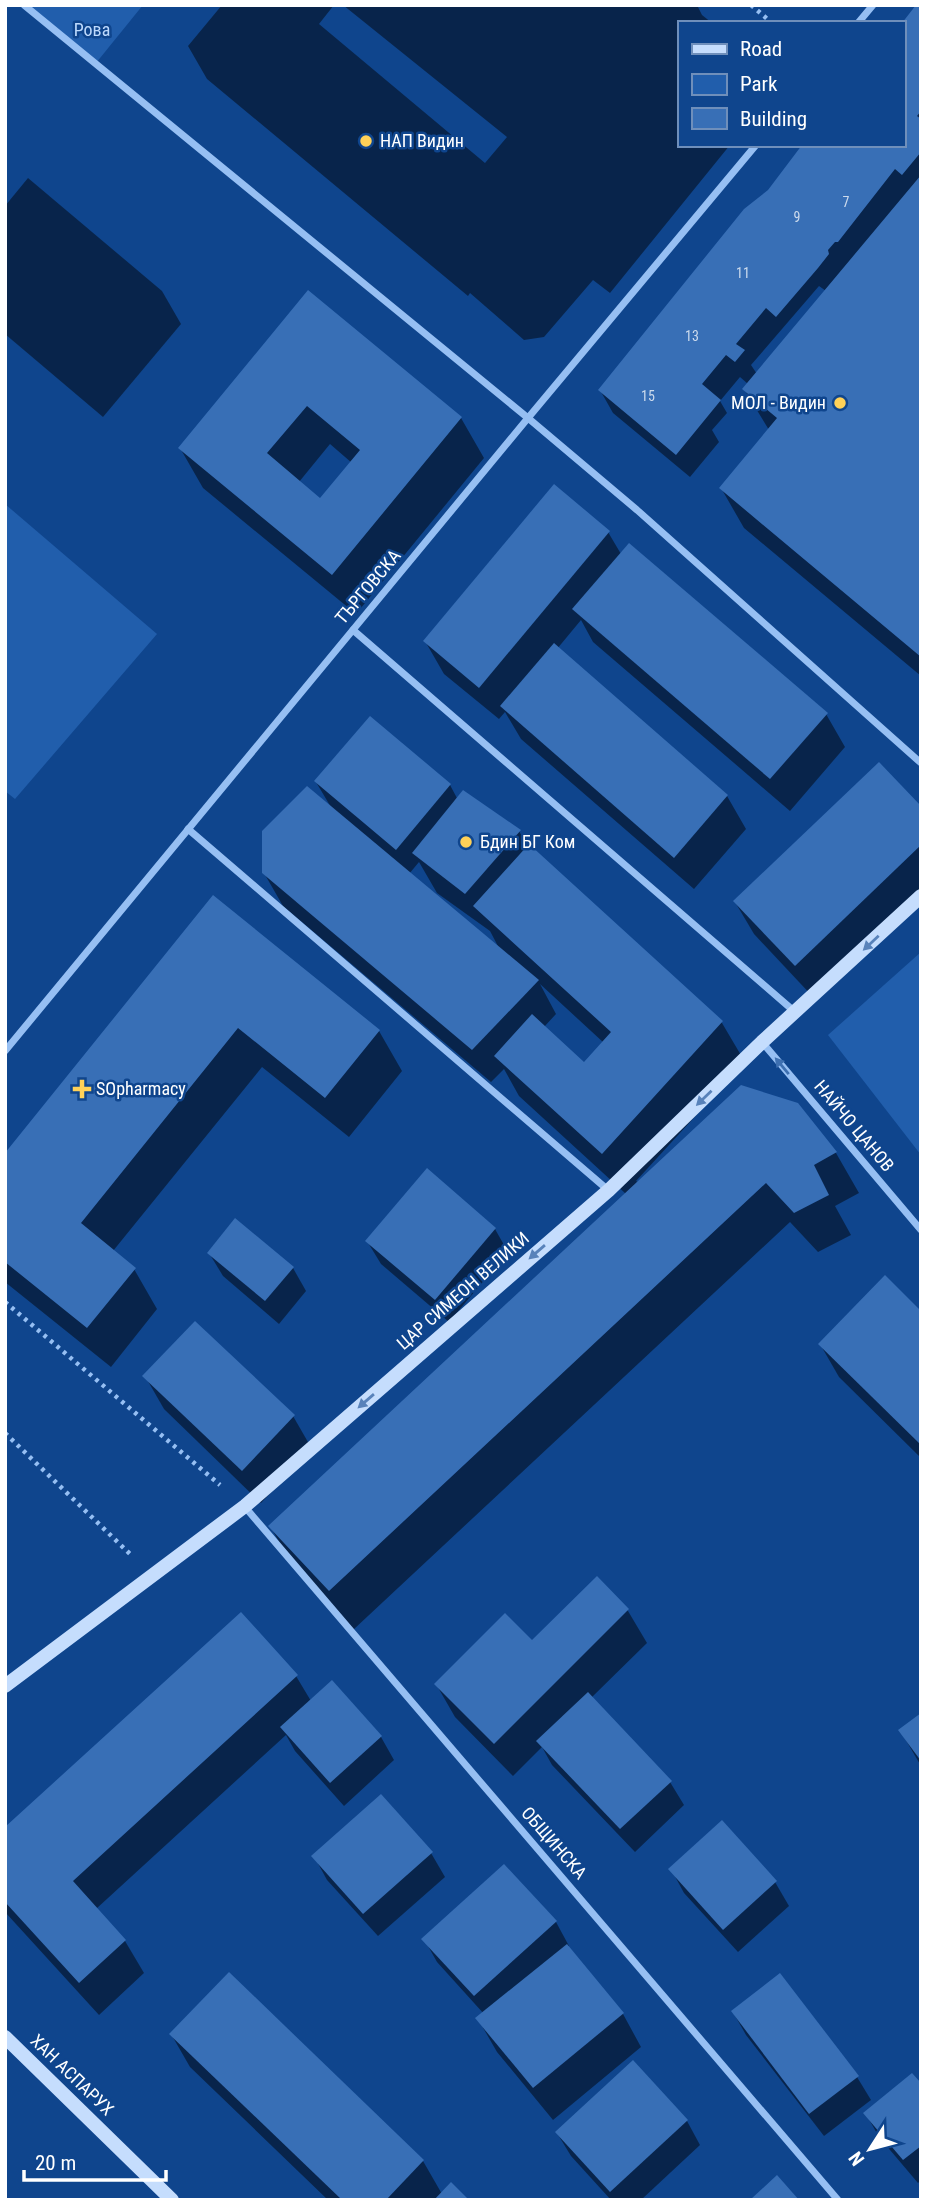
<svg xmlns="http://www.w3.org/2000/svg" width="926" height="2205" viewBox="0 0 926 2205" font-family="'Roboto Condensed',sans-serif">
<rect width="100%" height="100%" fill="#0f458d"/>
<g fill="#215eac">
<path d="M24 5H143L96 63Z"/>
<path d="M5 504 157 634 15 799 5 791Z"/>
<path d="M921 952V1155L828 1035Z"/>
</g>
<g fill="#0007" fill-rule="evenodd">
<path d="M222 5H334L319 24 485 163 507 137 343 5H697L702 15 712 23H679V145H730L610 293 593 280 544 337 524 340 470 293 468 296 207 79 188 46Z"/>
<path d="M921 5V676L744 528 721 488 769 430 744 389 748 384 740 377 720 401 727 413 712 430 719 442 690 477 613 413 600 390 903 145ZM819 286 826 291 757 374 751 365Z"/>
<path d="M28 178 162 291 181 324 103 417 5 334V206Z"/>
<path d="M309 292 461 418 484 458 356 614 203 488 180 448ZM330 444 352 463 320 501 299 482Z"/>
<path d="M608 532 621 554 826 714 845 747 790 811 593 642 581 620 557 649 727 796 746 829 694 889 521 739 505 712 499 719 444 674 425 641Z"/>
<path d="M316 782 450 785 458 800 519 831 528 847 722 1023 745 1062 636 1181 638 1182 797 1105 836 1153 859 1193 835 1206 851 1235 818 1252 790 1222 353 1630 293 1566 270 1526 626 1194 519 1096 504 1069 491 1082 283 906 264 873 332 809ZM419 862 437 893 490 931 500 950 409 874ZM540 984 604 1043 584 1064 544 1027 556 1014Z"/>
<path d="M921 808V896L814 998 754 934 735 902Z"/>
<path d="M214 897 379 1031 402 1071 349 1137 262 1067 113 1251 134 1269 157 1309 111 1367 5 1282V1155Z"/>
<path d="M495 1229 508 1252 449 1322 381 1264 367 1241Z"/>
<path d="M209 1253 293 1268 306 1291 279 1324 223 1276Z"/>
<path d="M921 1313V1458L839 1377 820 1344Z"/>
<path d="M145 1376 293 1416 312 1449 261 1503 164 1409Z"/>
<path d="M597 1578 628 1611 647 1643 591 1698 670 1782 684 1805 635 1852 552 1765 542 1747 513 1776 455 1717 436 1684 532 1643Z"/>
<path d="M296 1676 311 1701 381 1737 394 1760 344 1806 295 1751 286 1735 96 1909 125 1941 144 1973 99 2015 5 1912V1830Z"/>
<path d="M921 1715V1766L900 1730Z"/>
<path d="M431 1853 445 1877 378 1936 327 1880 314 1856Z"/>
<path d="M671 1869 775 1882 789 1906 738 1952 684 1893Z"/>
<path d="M556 1922 569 1946 567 1947 623 2014 641 2047 553 2120 497 2052 478 2019 484 2014 437 1962 424 1939Z"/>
<path d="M733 2012 857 2077 871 2100 824 2136 746 2035Z"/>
<path d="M171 2034 423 2161 442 2194 467 2200H328L190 2067Z"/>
<path d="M633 2063 687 2121 700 2145 641 2200H611L571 2156 557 2133Z"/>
<path d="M921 2086V2180L918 2183 879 2137 866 2114Z"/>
</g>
<g fill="#386fb6" fill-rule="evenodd">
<path d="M916 5H921V111L917 116 921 119V152L902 175 895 169 838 242H835L828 250 829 254 818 268 776 317 766 308 736 344 745 350 735 362 726 355 702 384 721 400 676 455 598 390 744 209 768 190 802 145H903L902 23Z"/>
<path d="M921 175V657L719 488 777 418 742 389Z"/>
<path d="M308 290 462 417 332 575 178 448ZM307 406 360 450 320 498 267 453Z"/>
<path d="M554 484 610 531 479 688 423 641Z"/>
<path d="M629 543 828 713 770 779 572 609Z"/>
<path d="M554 643 728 795 674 858 500 706Z"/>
<path d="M370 716 451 784 396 850 314 781Z"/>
<path d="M879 762 921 806V845L795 966 733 901Z"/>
<path d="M307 786 539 980 472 1050 262 873V831Z"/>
<path d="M463 790 521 830 465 894 412 853Z"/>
<path d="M529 844 723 1021 602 1154 494 1056 532 1014 584 1062 611 1032 473 906Z"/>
<path d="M213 895 380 1030 325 1098 238 1028 81 1223 136 1268 87 1328 5 1262V1153Z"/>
<path d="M741 1085 798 1103 837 1152 814 1165 829 1195 794 1213 766 1183 329 1591 268 1526Z"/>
<path d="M427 1168 496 1228 435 1300 365 1241Z"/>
<path d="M235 1218 294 1267 265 1301 207 1253Z"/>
<path d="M885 1275 921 1311V1445L818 1344Z"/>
<path d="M195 1321 295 1415 242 1471 142 1376Z"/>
<path d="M597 1576 629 1609 494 1744 434 1684 505 1613 532 1640Z"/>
<path d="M241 1612 298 1675 73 1881 126 1940 79 1983 5 1902V1827Z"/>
<path d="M332 1680 382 1736 330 1783 280 1727Z"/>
<path d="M588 1692 672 1781 620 1829 536 1741Z"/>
<path d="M921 1713V1761L898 1730Z"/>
<path d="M381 1794 433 1852 363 1914 311 1856Z"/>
<path d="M722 1820 777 1881 723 1930 668 1869Z"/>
<path d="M504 1864 557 1921 474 1996 421 1939Z"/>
<path d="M567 1944 624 2013 533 2088 475 2018Z"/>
<path d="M229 1972 424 2160 386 2200H342L169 2034Z"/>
<path d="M780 1973 859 2076 809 2114 731 2011Z"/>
<path d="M633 2060 688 2120 610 2192 555 2132Z"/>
<path d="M912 2073 921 2083V2146L903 2160 863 2113Z"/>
<path d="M777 2175 799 2200H750Z"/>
<path d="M451 2182 469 2200H434Z"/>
</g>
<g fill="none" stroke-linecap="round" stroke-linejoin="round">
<g stroke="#96bff3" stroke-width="4.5" stroke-dasharray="3.5 5" stroke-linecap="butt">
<path d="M751 5 772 23"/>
<path d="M5 1302 220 1485"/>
<path d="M5 1433 130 1554"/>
</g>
<g stroke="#96bff3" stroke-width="7">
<path d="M24 5 528 418 637 510 921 763"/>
<path d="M858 23 873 5"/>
<path d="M353 630 795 1012"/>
<path d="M188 829 608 1190"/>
<path d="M762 1042 921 1230"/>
<path d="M5 1051 528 418 756 145"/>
<path d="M245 1507 838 2200"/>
</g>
<g stroke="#c5ddfd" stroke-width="14">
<path d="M5 1686 245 1506 609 1190 762 1042 921 896"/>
<path d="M5 2037 172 2200"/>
</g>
</g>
<defs><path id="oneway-solid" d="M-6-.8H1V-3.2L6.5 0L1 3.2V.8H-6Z" transform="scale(1.75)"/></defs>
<g fill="#5882ba">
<use href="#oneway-solid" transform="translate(871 943) rotate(137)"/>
<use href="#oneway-solid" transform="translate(704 1098) rotate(136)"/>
<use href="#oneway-solid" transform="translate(537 1252) rotate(139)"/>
<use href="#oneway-solid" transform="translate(366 1401) rotate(139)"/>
</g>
<use fill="#3e70b1" href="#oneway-solid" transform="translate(782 1066) rotate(-130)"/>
<g fill="#ffd158" stroke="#0f458d" stroke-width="2.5">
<circle cx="366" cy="141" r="7"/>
<circle cx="840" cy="403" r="7"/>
<circle cx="466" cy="842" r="7"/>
<path d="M78.5 1078.5h7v7h7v7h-7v7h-7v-7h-7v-7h7z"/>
</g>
<g text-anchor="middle" stroke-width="5" stroke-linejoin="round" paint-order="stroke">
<g font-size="14" fill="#cddbed">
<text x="846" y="207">7</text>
<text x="797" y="222">9</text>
<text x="743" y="278">11</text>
<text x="692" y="341">13</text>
<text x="648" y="401">15</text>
</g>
<g font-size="18" fill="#bedafd" stroke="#0f458d">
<text x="92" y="36">Рова</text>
</g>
<g font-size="18" fill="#fff" stroke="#0f458d" text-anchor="start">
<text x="380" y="147">НАП Видин</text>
<text x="826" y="409" text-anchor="end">МОЛ - Видин</text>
<text x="480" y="848">Бдин БГ Ком</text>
<text x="96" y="1095">SOpharmacy</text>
</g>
<g font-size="18" fill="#fff" stroke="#0f458d">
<text transform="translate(368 587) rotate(-50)" y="6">ТЪРГОВСКА</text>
<text transform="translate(854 1126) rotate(50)" y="6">НАЙЧО ЦАНОВ</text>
<text transform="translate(463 1291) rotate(-41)" y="6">ЦАР СИМЕОН ВЕЛИКИ</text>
<text transform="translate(554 1843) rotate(49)" y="6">ОБЩИНСКА</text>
<text transform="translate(72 2075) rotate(44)" y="6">ХАН АСПАРУХ</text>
</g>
</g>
<rect width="926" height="2205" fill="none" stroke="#ffffff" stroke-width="14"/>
<rect x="678" y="21" width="228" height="126" fill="#0f458d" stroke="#6f8fbb" stroke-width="2"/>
<rect x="692" y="44" width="35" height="10" fill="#c5ddfd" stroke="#6f8fbb" stroke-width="2"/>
<text x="740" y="56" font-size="21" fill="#ffffff">Road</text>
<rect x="692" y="74" width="35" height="21" fill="#215eac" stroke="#6f8fbb" stroke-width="2"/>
<text x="740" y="91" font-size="21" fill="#ffffff">Park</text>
<rect x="692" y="108" width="35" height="21" fill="#386fb6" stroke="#6f8fbb" stroke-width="2"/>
<text x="740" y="126" font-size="21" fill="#ffffff">Building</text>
<g transform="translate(870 2149) rotate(234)" stroke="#0f458d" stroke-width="5" paint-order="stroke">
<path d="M0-5L12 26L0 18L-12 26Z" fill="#ffffff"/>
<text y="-10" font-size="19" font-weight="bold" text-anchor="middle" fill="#ffffff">N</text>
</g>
<path d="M24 2170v10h142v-10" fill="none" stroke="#ffffff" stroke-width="3.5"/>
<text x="35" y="2170" font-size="21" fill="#ffffff" stroke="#0f458d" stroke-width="5" paint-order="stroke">20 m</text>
</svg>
